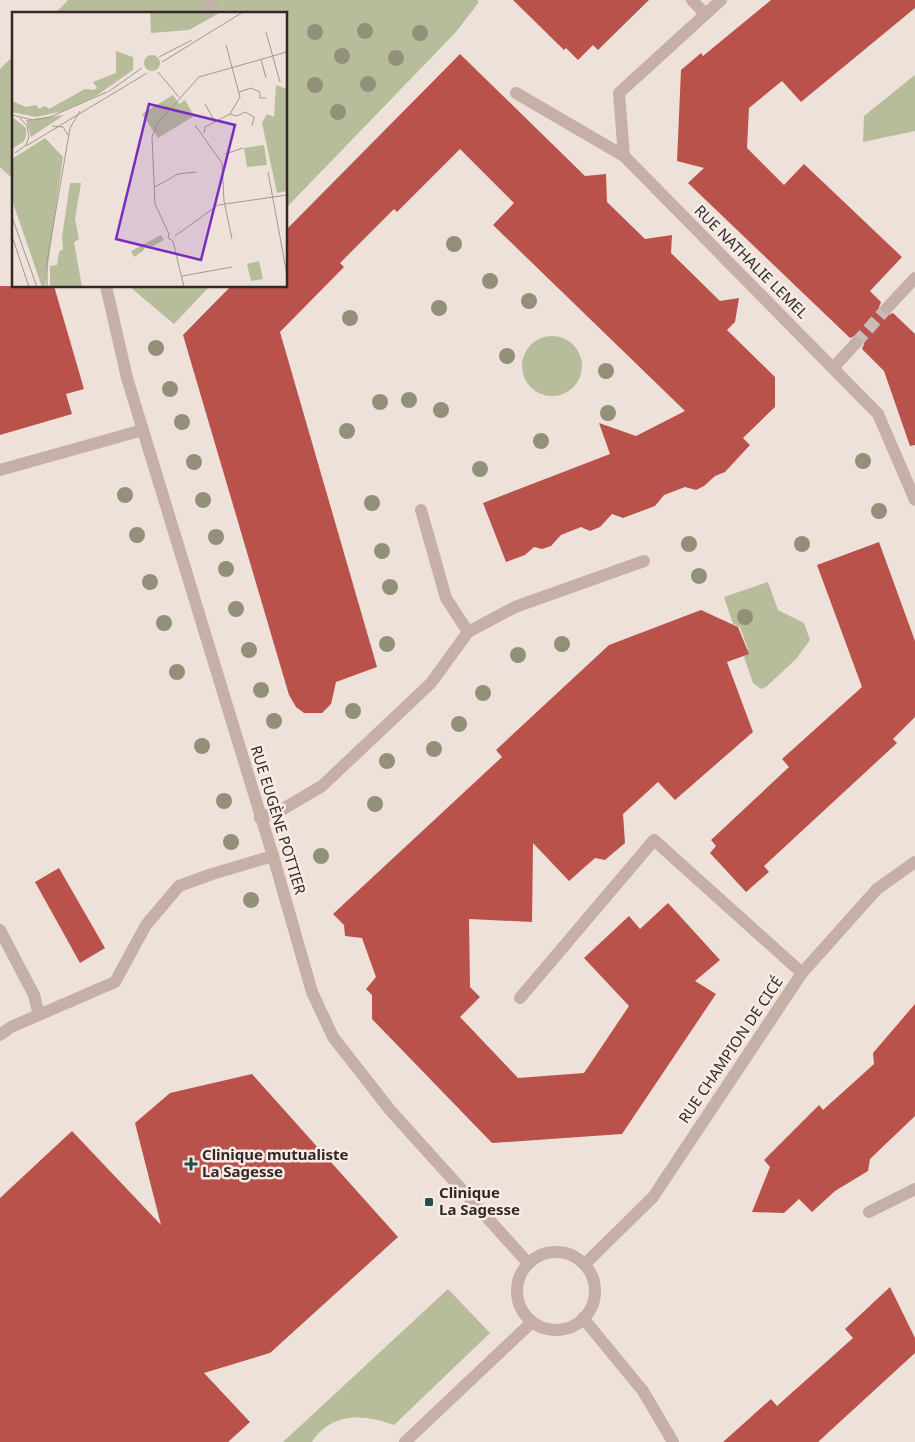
<svg xmlns="http://www.w3.org/2000/svg" width="915" height="1442" viewBox="0 0 915 1442" font-family="'Noto Sans',sans-serif">
<rect width="100%" height="100%" fill="#eee1d9"/>
<g fill="#b7bc9b">
<path d="M68 0H477L479 2 456 32 286 208V14H55Z"/>
<path d="M14 55V180L0 167V69Z"/>
<path d="M915 75V131L863 142 864 116Z"/>
<path d="M129 286H210L174 324Z"/>
<circle cx="552" cy="366" r="30"/>
<path d="M768 582 778 610 804 623 810 640 796 659 766 687 761 689 753 683 744 657 748 649 740 627 733 624 724 597Z"/>
<path d="M448 1289 490 1333 394 1425C363 1414 332 1412 312 1442H283Z"/>
</g>
<g fill="#ba524c">
<path d="M513 0H649L598 50 593 45 578 60 566 48 564 50Z"/>
<path d="M771 0H915V8L801 102 782 81 749 108 747 148 784 185 804 164 902 257 870 291 881 302 879 307 881 314 886 316 893 313 915 334V445L910 446 884 371 862 349 864 344 862 337 857 335 850 338 688 183 704 168 677 161 681 70 701 53 703 56Z"/>
<path d="M460 54 585 176 606 174 607 202 645 239 672 235 671 253 720 301 739 298 735 322 727 330 775 377V407L743 438 750 445 725 472 715 476 704 486 696 490 685 487 664 495 655 506 623 518 612 514 600 527 590 531 581 527 561 535 551 546 542 549 534 547 525 555 506 562 483 503 610 454 599 423 636 436 685 411 493 225 514 203 460 149 397 212 394 209 340 263 344 267 280 332 377 667 336 682 331 704 322 713H304L296 707 289 695 183 335 231 286H286V230Z"/>
<path d="M0 286H54L84 389 66 394 72 414 0 435Z"/>
<path d="M879 542 915 641V717L893 739 897 743 764 866 769 872 746 892 710 853 716 846 711 840 789 767 782 759 862 687 817 565Z"/>
<path d="M701 610 738 627 749 654 727 662 753 732 675 800 658 782 623 814 625 843 605 860 595 858 569 881 533 843 532 922 469 919 470 987 480 997 460 1017 518 1078 584 1073 629 1006 584 958 629 916 640 929 668 903 720 960 695 981 716 994 622 1134 492 1143 372 1019V995L366 989 376 977 362 938 345 936 344 925 333 914 502 757 496 750 609 645Z"/>
<path d="M59 868 105 948 80 963 35 882Z"/>
<path d="M915 1004V1116L870 1159 868 1171 835 1191 812 1212 799 1199 784 1213 752 1212 770 1167 764 1160 819 1105 823 1110 874 1064 873 1053Z"/>
<path d="M252 1074 398 1237 270 1353 204 1373 250 1422 228 1442H0V1198L72 1131 161 1225 135 1123 170 1093Z"/>
<path d="M890 1287 915 1338V1353L818 1442H723L771 1399 777 1406 853 1338 845 1329Z"/>
</g>
<g fill="none" stroke-linecap="round" stroke-linejoin="round">
<path stroke="#c8bcb5" stroke-width="12" stroke-dasharray="12 6" stroke-linecap="butt" d="M856 343 887 308"/>
<g stroke="#c5afa7" stroke-width="12">
<path d="M692 0 705 14"/>
<path d="M205 14 212 0"/>
<path d="M516 93 624 156 878 414 915 500"/>
<path d="M624 156 619 93 721 0"/>
<path d="M106 286 127 378 273 856 312 992 333 1037 390 1110 528 1263"/>
<path d="M887 308 915 278"/>
<path d="M833 368 856 343"/>
<path d="M0 470 143 430"/>
<path d="M421 510 446 598 468 632"/>
<path d="M260 818 283 809 322 786 431 683 468 632 515 607 644 561"/>
<path d="M0 930 34 995 39 1015"/>
<path d="M520 998 654 840 802 973"/>
<path d="M0 1035 11 1027 115 982 146 925 179 886 212 874 273 856"/>
<path d="M869 1212 915 1189"/>
<circle cx="556" cy="1291" r="39"/>
<path d="M585 1264 653 1197 802 973 877 889 915 862"/>
<path d="M583 1318 643 1391 673 1442"/>
<path d="M405 1442 532 1322"/>
</g>
</g>
<g fill="#93907a">
<circle cx="365" cy="31" r="8"/>
<circle cx="315" cy="32" r="8"/>
<circle cx="420" cy="33" r="8"/>
<circle cx="342" cy="56" r="8"/>
<circle cx="396" cy="58" r="8"/>
<circle cx="368" cy="84" r="8"/>
<circle cx="315" cy="85" r="8"/>
<circle cx="338" cy="112" r="8"/>
<circle cx="454" cy="244" r="8"/>
<circle cx="490" cy="281" r="8"/>
<circle cx="529" cy="301" r="8"/>
<circle cx="439" cy="308" r="8"/>
<circle cx="350" cy="318" r="8"/>
<circle cx="156" cy="348" r="8"/>
<circle cx="507" cy="356" r="8"/>
<circle cx="606" cy="371" r="8"/>
<circle cx="170" cy="389" r="8"/>
<circle cx="409" cy="400" r="8"/>
<circle cx="380" cy="402" r="8"/>
<circle cx="441" cy="410" r="8"/>
<circle cx="608" cy="413" r="8"/>
<circle cx="182" cy="422" r="8"/>
<circle cx="347" cy="431" r="8"/>
<circle cx="541" cy="441" r="8"/>
<circle cx="863" cy="461" r="8"/>
<circle cx="194" cy="462" r="8"/>
<circle cx="480" cy="469" r="8"/>
<circle cx="125" cy="495" r="8"/>
<circle cx="203" cy="500" r="8"/>
<circle cx="372" cy="503" r="8"/>
<circle cx="879" cy="511" r="8"/>
<circle cx="137" cy="535" r="8"/>
<circle cx="216" cy="537" r="8"/>
<circle cx="689" cy="544" r="8"/>
<circle cx="802" cy="544" r="8"/>
<circle cx="382" cy="551" r="8"/>
<circle cx="226" cy="569" r="8"/>
<circle cx="699" cy="576" r="8"/>
<circle cx="150" cy="582" r="8"/>
<circle cx="390" cy="587" r="8"/>
<circle cx="236" cy="609" r="8"/>
<circle cx="745" cy="617" r="8"/>
<circle cx="164" cy="623" r="8"/>
<circle cx="387" cy="644" r="8"/>
<circle cx="562" cy="644" r="8"/>
<circle cx="249" cy="650" r="8"/>
<circle cx="518" cy="655" r="8"/>
<circle cx="177" cy="672" r="8"/>
<circle cx="261" cy="690" r="8"/>
<circle cx="483" cy="693" r="8"/>
<circle cx="353" cy="711" r="8"/>
<circle cx="274" cy="721" r="8"/>
<circle cx="459" cy="724" r="8"/>
<circle cx="202" cy="746" r="8"/>
<circle cx="434" cy="749" r="8"/>
<circle cx="387" cy="761" r="8"/>
<circle cx="224" cy="801" r="8"/>
<circle cx="375" cy="804" r="8"/>
<circle cx="231" cy="842" r="8"/>
<circle cx="321" cy="856" r="8"/>
<circle cx="251" cy="900" r="8"/>
</g>
<g fill="#204f4a" stroke="#f7ebe5" stroke-width="2">
<path d="M188.5 1156.5h5v5h5v5h-5v5h-5v-5h-5v-5h5z"/>
<rect x="424" y="1197" width="10" height="10" rx="2.5"/>
</g>
<g text-anchor="middle" stroke-width="5" stroke-linejoin="round" paint-order="stroke">
<g font-size="15" fill="#322827" stroke="#f7ebe5">
<text transform="translate(751 262) rotate(45)" y="5">RUE NATHALIE LEMEL</text>
<text transform="translate(278 820) rotate(73)" y="5">RUE EUGÈNE POTTIER</text>
<text transform="translate(731 1050) rotate(-56)" y="5">RUE CHAMPION DE CICÉ</text>
</g>
<g font-size="15" font-weight="bold" fill="#322827" stroke="#f7ebe5" text-anchor="start">
<text x="202" y="1160">Clinique mutualiste<tspan x="202" dy="17">La Sagesse</tspan></text>
<text x="439" y="1198">Clinique<tspan x="439" dy="17">La Sagesse</tspan></text>
</g>
</g>
<g transform="translate(12 12)">
<rect width="275" height="275" fill="#eee1d9"/>
<path d="M138 0H209L177 18 139 21ZM104 39 121 45V58L84 84 51 99 24 105 0 100V89L14 95 24 93 27 97 33 94 37 97 73 77 81 78 85 76 81 70 104 61ZM132 51a8 8 0 1 1 16 0a8 8 0 1 1-16 0ZM264 73 275 77V179L265 181 250 111 255 102 262 105ZM161 83 167 92 173 88 182 104 146 126 130 102ZM52 103 19 125 14 108ZM0 105 14 116V124L12 129 0 137ZM33 126 51 145 33 275H30L0 188V147ZM252 133 255 153 235 155 232 136ZM58 171H69L63 207 67 227 62 230 70 275H38V254L45 253 47 240 51 237 50 225ZM149 223 152 228 141 234 134 233 131 239 122 245 119 239ZM247 249 251 267 239 269 235 252Z" fill="#b7bc9b"/>
<path fill="none" stroke="#a39792" stroke-width="1" d="M254 20 268 70M147 45 180 28M249 47 254 66M150 50 231 0M146 60 167 85M96 80 130 56M227 80 239 76 248 80V86H254M193 92 203 110M218 102 225 104 233 100 242 105 240 114M0 103 21 108 38 105 95 80M183 113 210 151 212 189 220 227M40 114 51 115 56 123M192 121 193 115 218 102 228 85 214 33M14 134 135 61M3 141 14 133 17 125 15 114 8 106M213 142 231 136M256 160 275 263M143 175 166 162 184 160M0 205 25 275M0 224 17 275M163 224 206 193 275 183M161 229 156 226 157 222 143 192 140 125 145 112 187 65 275 40M161 229 172 275M170 264 220 255M35 275V250L58 116 68 99"/>
<path fill="#7b2cbf" fill-opacity="0.15" stroke="#7b2cbf" stroke-width="2.5" d="M137 92 223 113 189 248 104 227Z"/>
<rect width="275" height="275" fill="none" stroke="#322827" stroke-width="2.5"/>
</g>
</svg>
